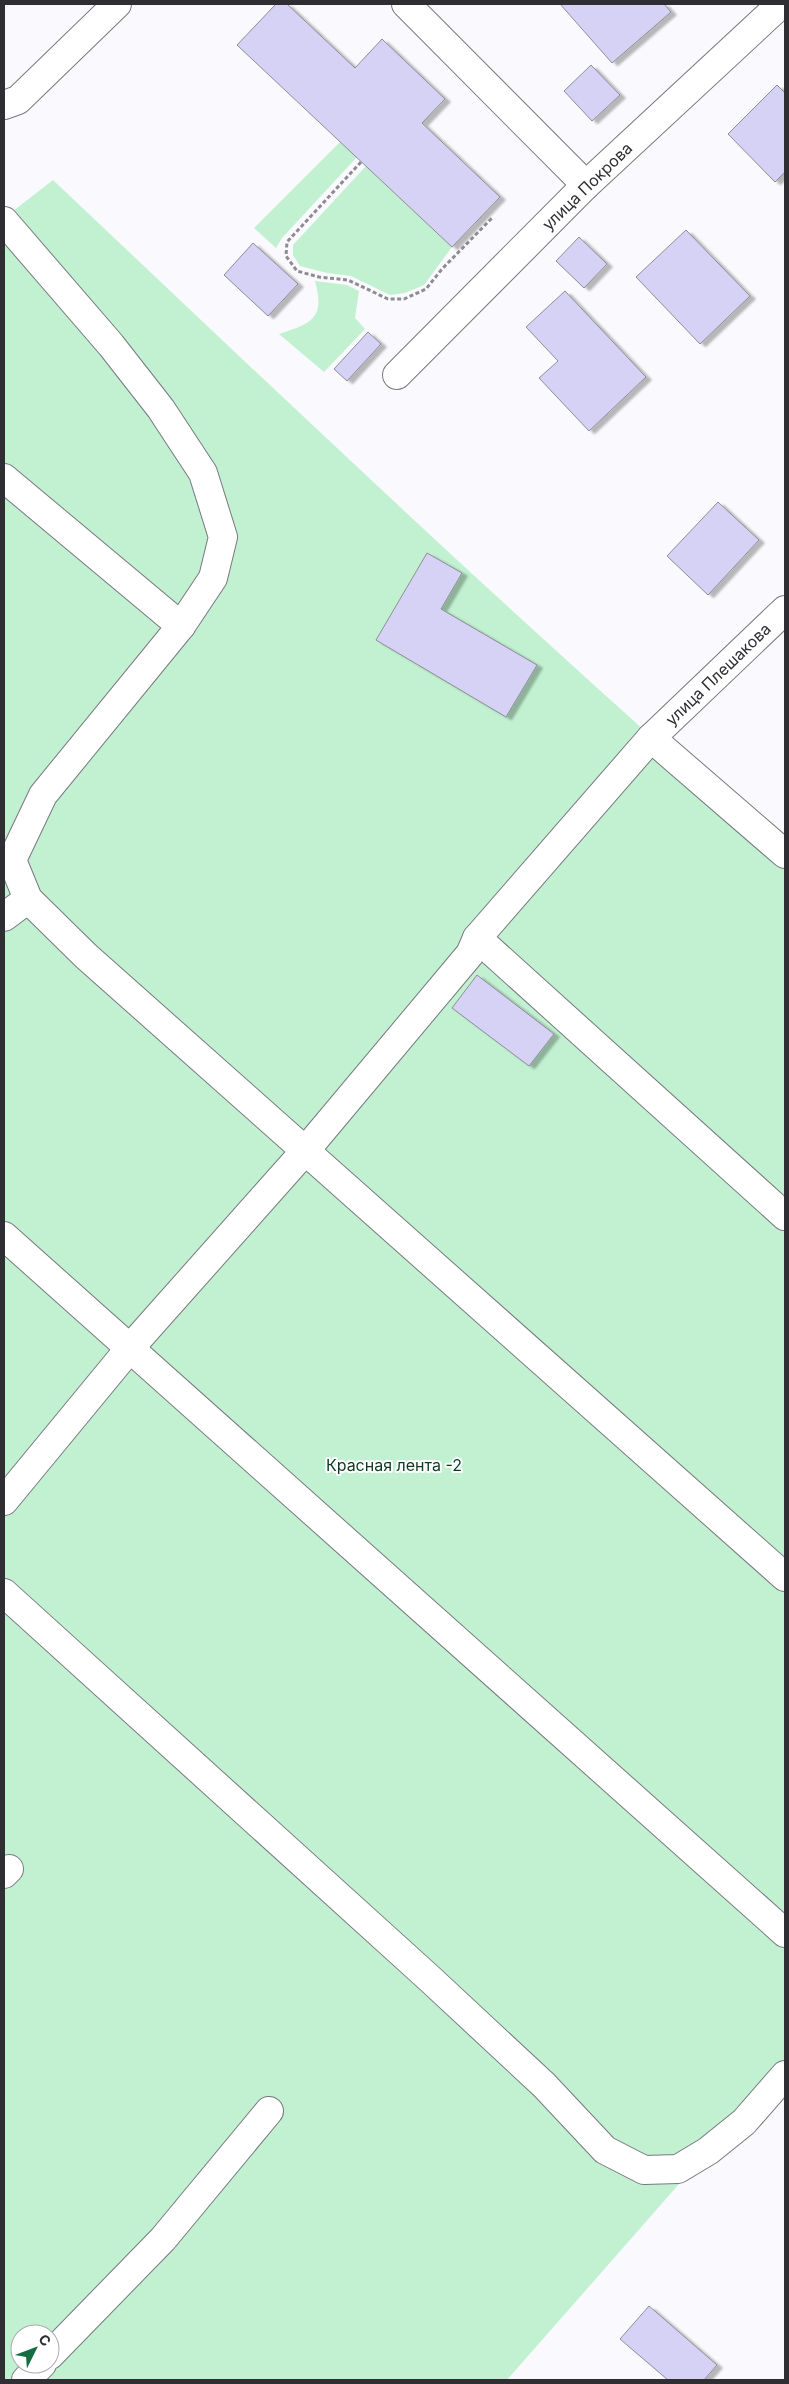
<svg xmlns="http://www.w3.org/2000/svg" width="789" height="2384" viewBox="0 0 789 2384" font-family="Inter,sans-serif">
<defs>
<filter id="shadow"><feDropShadow dx="5.5" dy="3" stdDeviation="1" flood-color="#0004"/></filter>
</defs>
<rect width="100%" height="100%" fill="#fafafe"/>
<g fill="#c1f1d1" fill-rule="evenodd">
<path d="M340 142 357 157 282 238 276 248 254 228Z"/>
<path d="M366 166 452 247 424 285 405 293 390 295 351 276 327 273 300 266 293 255V245Z"/>
<path d="M53 180C294 408 534 637 785 854V2075L708 2151 507 2380H4V218ZM20 2334H50V2364H20Z"/>
<path d="M315 281 347 285 359 291 355 318 365 329 324 372 279 334C313 323 325 318 315 281Z"/>
</g>
<g fill="#d5d2f5" stroke="#8e8d96" filter="url(#shadow)">
<path d="M276 4H287L355 68 382 39 445 99 422 123 500 197 452 247 237 45Z"/>
<path d="M560 4H664L671 12 612 63Z"/>
<path d="M591 65 620 95 592 121 564 91Z"/>
<path d="M777 85 785 93V172L775 182 728 134Z"/>
<path d="M686 230 750 296 700 344 636 277Z"/>
<path d="M579 237 607 264 584 288 556 261Z"/>
<path d="M253 243 298 284 268 316 224 275Z"/>
<path d="M565 291 646 377 589 431 539 378 558 361 526 327Z"/>
<path d="M368 332 381 344 347 381 334 369Z"/>
<path d="M718 502 759 540 708 595 667 556Z"/>
<path d="M427 553 462 573 441 609 537 665 506 717 376 640Z"/>
<path d="M477 975 554 1034 529 1066 452 1008Z"/>
<path d="M649 2306 717 2365 704 2380H668L620 2339Z"/>
</g>
<g fill="none" stroke-linecap="round" stroke-linejoin="round">
<defs>
<g id="minor">
<path d="M406 4 586 185"/>
<path d="M4 105 18 100 117 4"/>
<path d="M4 221 111 345 161 409 203 473 223 537 213 578 181 626 43 795 12 860 28 899 86 956 785 1577"/>
<path d="M397 375 586 185 781 4"/>
<path d="M4 478 181 626"/>
<path d="M651 738 785 854"/>
<path d="M4 917 28 899"/>
<path d="M477 938 785 1216"/>
<path d="M4 1236 785 1933"/>
<path d="M4 1501 130 1348 305 1151 470 954 477 938 651 738 785 610"/>
<path d="M4 1593 429 1978 544 2085 605 2150 644 2170 678 2169 708 2151 744 2122 785 2075"/>
<path d="M4 1874 9 1869"/>
<path d="M50 2355 163 2239 269 2111"/>
<path d="M26 2380 42 2364"/>
</g>
</defs>
<use href="#minor" stroke="#787880" stroke-width="30"/>
<path stroke="#8d8d91" stroke-width="3" stroke-dasharray="4 2.5" stroke-linecap="butt" d="M361 162 287 242 286 256 297 271 319 277 348 280 388 299H404L426 289 442 269 492 218"/>
<use href="#minor" stroke="#fff" stroke-width="28"/>
</g>
<g text-anchor="middle" stroke-width="4" stroke-linejoin="round" paint-order="stroke">
<g font-size="16" fill="#2f2f33" stroke="#fff">
<text transform="translate(587 186) rotate(-44)" y="6">улица Покрова</text>
<text transform="translate(718 674) rotate(-44)" y="6">улица Плешакова</text>
</g>
<g font-size="16" fill="#0b3a21" stroke="#fff">
<text x="394" y="1471">Красная лента -2</text>
</g>
</g>
<rect width="789" height="2384" fill="none" stroke="#2f2f33" stroke-width="10"/>
<g transform="translate(35 2349) rotate(48)"><circle r="24" fill="#ffffff" stroke="#acacad"/>
<path d="M0-4L9 19L0 12L-9 19Z" fill="#146d41"/>
<text y="-8" font-size="14" font-weight="bold" text-anchor="middle" fill="#2f2f33">С</text>
</g>
</svg>
